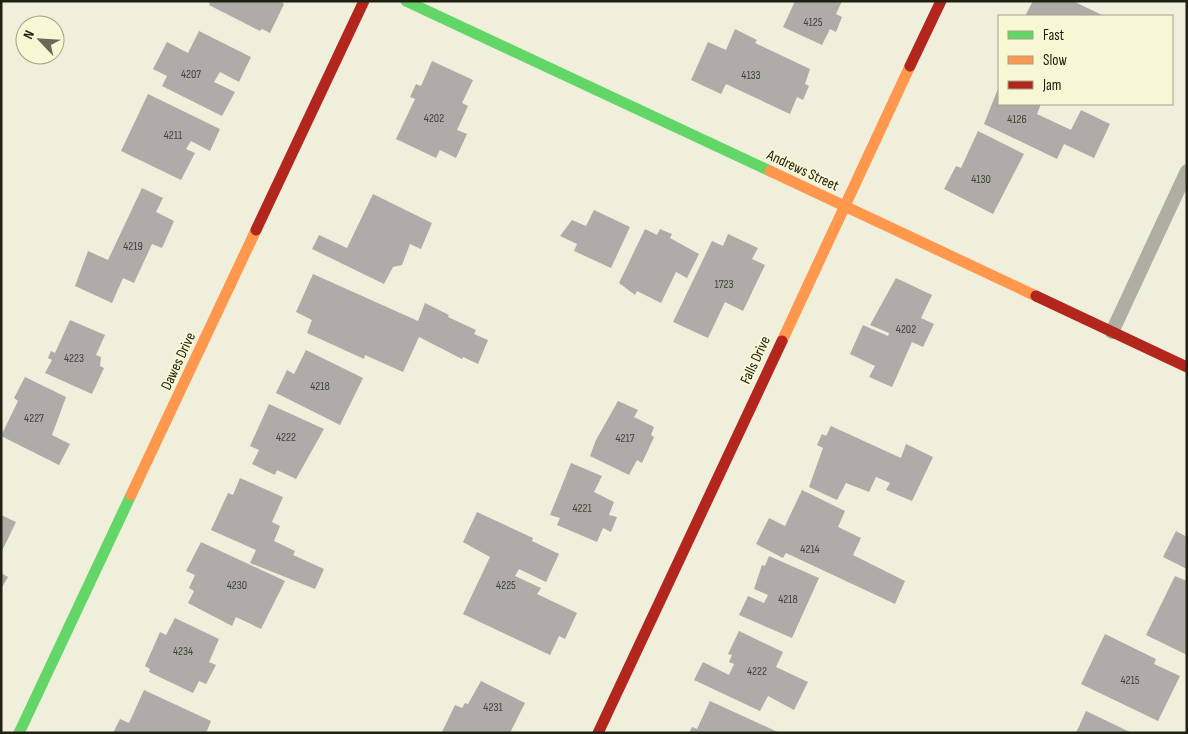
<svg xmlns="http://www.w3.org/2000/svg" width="1188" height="734" viewBox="0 0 1188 734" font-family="'Sofia Sans Condensed',sans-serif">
<rect width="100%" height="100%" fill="#f0efdc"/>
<g fill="#afaba8">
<path d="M207 1H280L284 4 270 33 262 29 260 31 209 5 210 3Z"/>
<path d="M795 1H842L836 14 842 17 836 32 830 29 822 45 783 27Z"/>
<path d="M1033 1H1073L1104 16H1025Z"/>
<path d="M735 29 757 40 755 43 810 69 805 84 809 86 803 100 797 97 790 114 726 84 721 94 691 80 708 42 726 50Z"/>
<path d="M199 31 251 57 239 82 220 72 214 82 235 92 222 116 162 86 167 76 153 69 167 42 188 53Z"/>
<path d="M432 61 473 80 462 103 468 106 457 130 467 134 456 158 440 150 436 158 396 139 415 99 410 97 416 84 421 86Z"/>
<path d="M999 86V104H1041L1037 114 1071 130 1081 110 1110 124 1094 158 1064 144 1057 159 984 124Z"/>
<path d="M148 94 220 129 210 151 191 141 186 149 195 153 181 180 121 151Z"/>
<path d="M978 131 1024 154 993 214 944 189 956 166 961 168Z"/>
<path d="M142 188 163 198 156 212 174 221 162 248 152 244 134 283 123 278 112 303 75 286 88 251 108 260Z"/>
<path d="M373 194 432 223 421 249 410 244 402 265 393 267 384 284 312 249 319 235 347 248Z"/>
<path d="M594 210 630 227 611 268 574 251 577 244 560 236 572 220 586 226Z"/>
<path d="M645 229 657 235 660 229 672 234 670 238 699 254 687 278 676 272 661 303 637 291 635 295 619 283Z"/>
<path d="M728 234 758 248 752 259 765 265 743 311 725 302 708 338 673 322 712 241 723 246Z"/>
<path d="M313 274 418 321 425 303 449 315 448 317 476 330 474 334 488 340 478 364 463 357 462 359 419 337 403 372 365 355 364 359 307 333 312 320 296 312Z"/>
<path d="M896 278 932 295 921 318 934 324 923 347 912 342 892 387 869 377 875 366 850 354 863 325 888 336 889 333 870 325Z"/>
<path d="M70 320 105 335 96 355 101 357 100 366 104 368 92 394 45 373 52 360 48 358 51 351 55 353Z"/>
<path d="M306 350 363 378 340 425 276 393 287 370 294 374Z"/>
<path d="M25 377 66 397 52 435 70 444 59 465 1 436 18 401 14 398Z"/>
<path d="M618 401 638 410 634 417 654 427 651 435 654 437 642 463 637 460 629 475 590 456 596 440Z"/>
<path d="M269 404 324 429 296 479 277 470 275 475 252 464 259 450 250 446Z"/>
<path d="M831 426 901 458 906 444 933 457 912 501 886 490 890 483 876 477 869 492 846 483 837 500 809 487 823 448 817 445 822 434 826 436Z"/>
<path d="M571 463 602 476 594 492 614 502 609 515 617 517 611 532 603 528 597 542 557 525 560 518 550 515Z"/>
<path d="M240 478 283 497 272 522 280 526 274 541 295 551 293 555 324 569 315 589 250 563 256 550 211 530 228 493 233 495Z"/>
<path d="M802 490 845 511 838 527 861 538 853 555 905 581 895 604 786 553 783 558 756 544 769 518 785 526Z"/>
<path d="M477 512 533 538 532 541 559 554 546 582 519 569 515 576 541 588 537 594 577 613 565 639 559 636 550 655 463 614 490 557 463 542Z"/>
<path d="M1 515 16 522 1 553Z"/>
<path d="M1176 531 1187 537V569L1163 557Z"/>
<path d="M201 542 285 581 261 629 236 617 232 626 188 603 194 591 189 588 195 575 186 571Z"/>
<path d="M769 556 819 578 792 638 739 615 748 596 764 603 768 595 754 589 762 565 765 566Z"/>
<path d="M1 573 8 577 1 589Z"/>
<path d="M1175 576 1187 581V655L1146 635Z"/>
<path d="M175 618 219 639 209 662 216 665 206 684 199 681 193 693 149 672 150 669 145 666 160 632 166 635Z"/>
<path d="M739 631 783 652 776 667 808 682 794 710 768 696 760 711 694 680 703 662 729 675 734 664 729 662 732 655 728 654Z"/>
<path d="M1105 634 1156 659 1154 664 1180 676 1158 721 1081 684Z"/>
<path d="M481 681 525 703 510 733 442 732 455 705 462 708 465 703 468 704Z"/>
<path d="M144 690 211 721 206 733H113L120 719 129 723Z"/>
<path d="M710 701 780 733H689L692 727 697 729Z"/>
<path d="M1086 711 1132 733H1076Z"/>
</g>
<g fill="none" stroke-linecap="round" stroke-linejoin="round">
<path stroke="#aeaea5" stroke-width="14" d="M1112 332 1187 171"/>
<g stroke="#63d668" stroke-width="11">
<path d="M406 1 770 171"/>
<path d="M19 733 131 495"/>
</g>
<g stroke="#ff974d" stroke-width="11">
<path d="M770 171 1036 296"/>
<path d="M782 341 910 66"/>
<path d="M131 495 256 230"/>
</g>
<g stroke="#b3261e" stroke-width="11">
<path d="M910 66 941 1"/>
<path d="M256 230 364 1"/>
<path d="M1036 296 1187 367"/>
<path d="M598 733 782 341"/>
</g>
</g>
<g text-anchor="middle" stroke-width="4" stroke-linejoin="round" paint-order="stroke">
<g font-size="12" fill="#444338">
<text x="813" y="26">4125</text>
<text x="191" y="78">4207</text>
<text x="751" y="79">4133</text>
<text x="434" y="122">4202</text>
<text x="1017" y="123">4126</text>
<text x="173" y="139">4211</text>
<text x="981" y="183">4130</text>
<text x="133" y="250">4219</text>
<text x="724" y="288">1723</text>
<text x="906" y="333">4202</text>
<text x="74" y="362">4223</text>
<text x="320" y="390">4218</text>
<text x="34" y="422">4227</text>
<text x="286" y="441">4222</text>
<text x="625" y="442">4217</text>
<text x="582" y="512">4221</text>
<text x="810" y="553">4214</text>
<text x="237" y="589">4230</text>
<text x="506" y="589">4225</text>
<text x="788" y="603">4218</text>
<text x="183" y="655">4234</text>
<text x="757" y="675">4222</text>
<text x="1130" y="684">4215</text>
<text x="493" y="711">4231</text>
</g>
<g font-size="15" fill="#202013" stroke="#f8f7d4">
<text transform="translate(803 170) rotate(25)" y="5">Andrews Street</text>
<text transform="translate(755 360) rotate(-65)" y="5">Falls Drive</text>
<text transform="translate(178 361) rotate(-65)" y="5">Dawes Drive</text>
</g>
</g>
<rect width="1188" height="734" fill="none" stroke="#202013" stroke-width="5"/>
<rect x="998" y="15" width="175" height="90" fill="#f8f7d4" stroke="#a2a187"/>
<rect x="1008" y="31" width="25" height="8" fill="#63d668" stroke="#a2a187"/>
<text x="1043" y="40" font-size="15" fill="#202013">Fast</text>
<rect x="1008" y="56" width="25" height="8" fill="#ff974d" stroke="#a2a187"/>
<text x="1043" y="65" font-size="15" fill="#202013">Slow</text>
<rect x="1008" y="81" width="25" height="8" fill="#b3261e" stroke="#a2a187"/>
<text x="1043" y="90" font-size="15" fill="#202013">Jam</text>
<g transform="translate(40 40) rotate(295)"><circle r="24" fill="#f8f7d4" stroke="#a2a187"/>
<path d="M0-4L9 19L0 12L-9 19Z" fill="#696859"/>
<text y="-8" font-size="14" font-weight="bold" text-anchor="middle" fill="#202013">N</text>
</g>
</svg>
